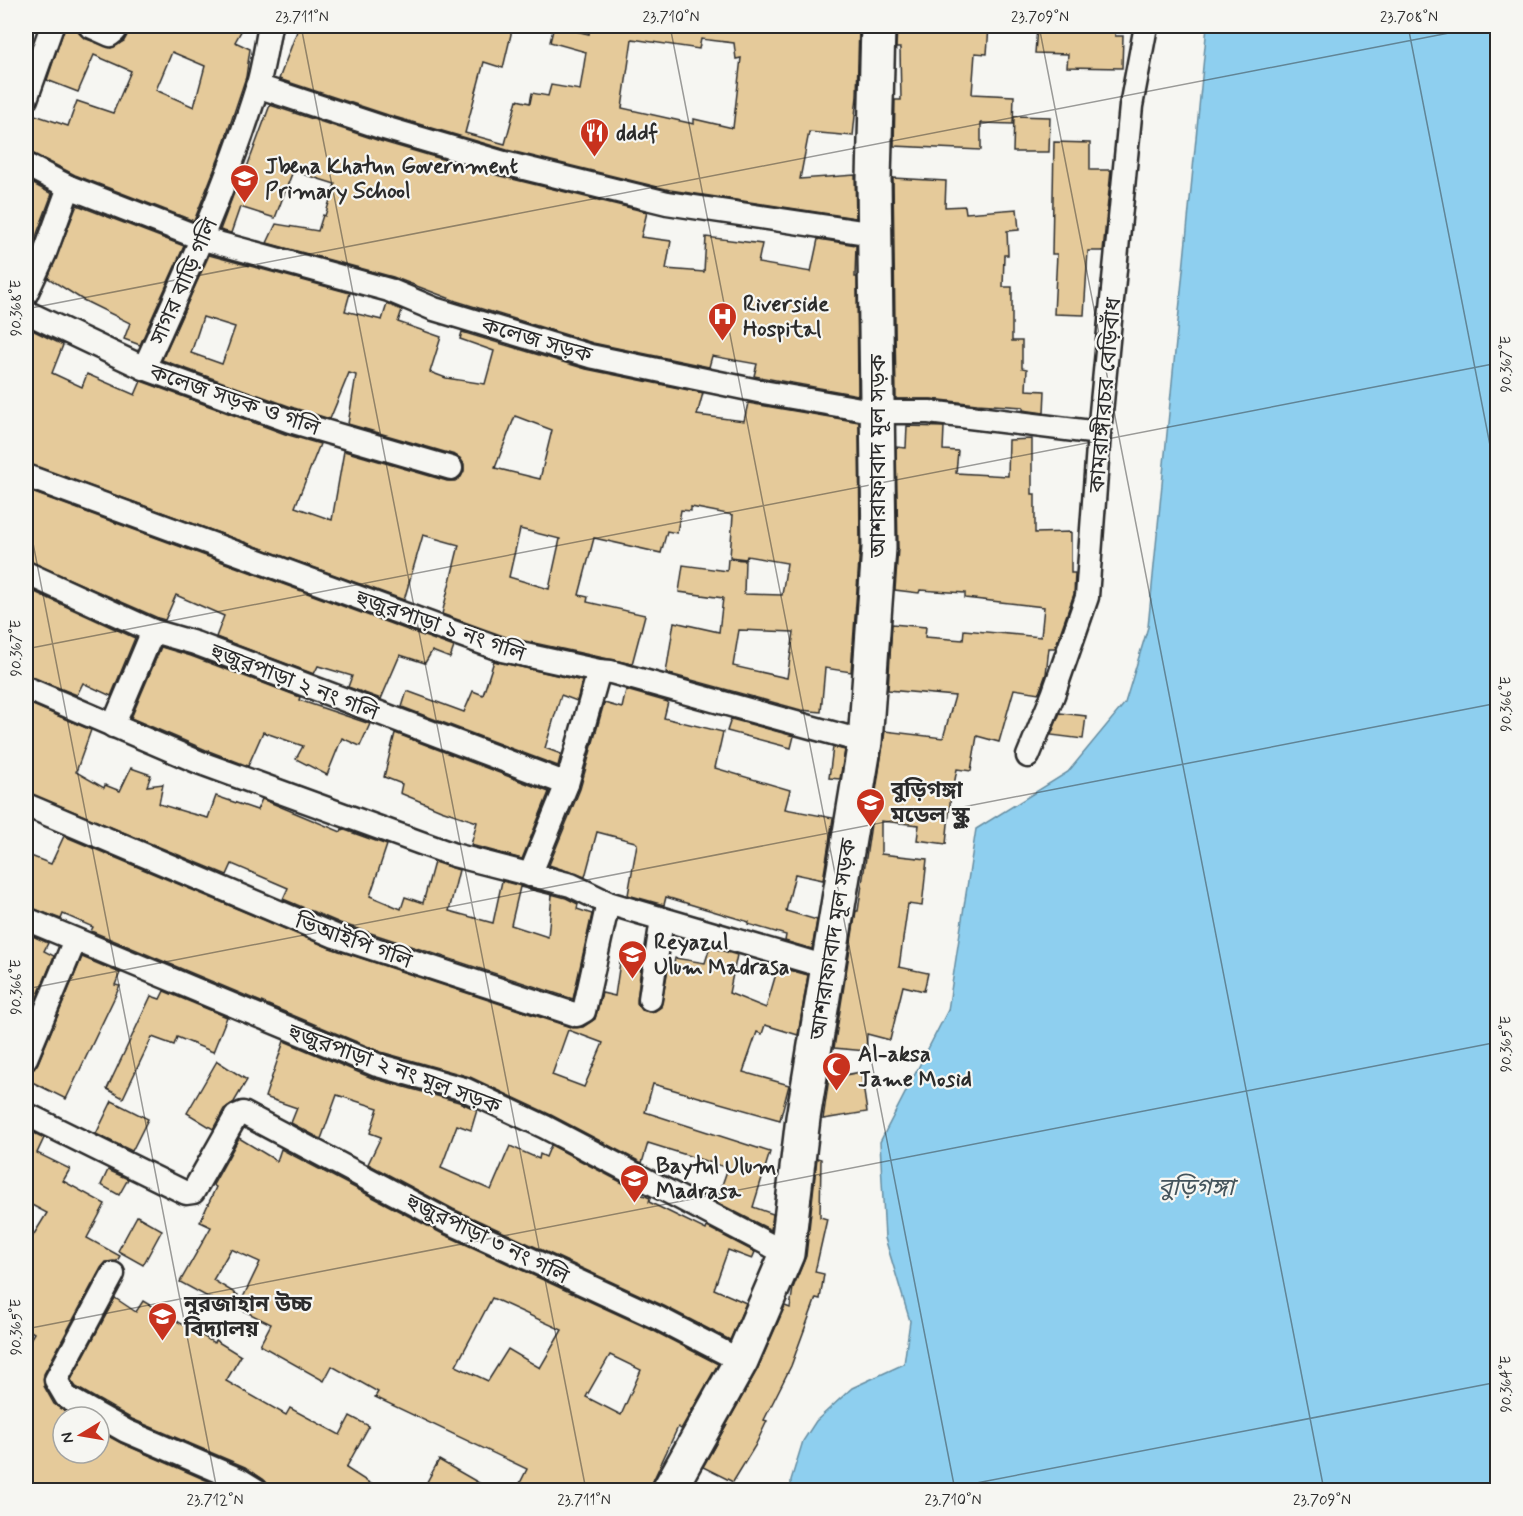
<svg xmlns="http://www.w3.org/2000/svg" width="1523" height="1516" viewBox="0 0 1523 1516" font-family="Mynerve,'Noto Sans Bengali',sans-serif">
<rect width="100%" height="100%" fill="#f6f6f2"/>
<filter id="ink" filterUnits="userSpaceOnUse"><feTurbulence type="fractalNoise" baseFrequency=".0167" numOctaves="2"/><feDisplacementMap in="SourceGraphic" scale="12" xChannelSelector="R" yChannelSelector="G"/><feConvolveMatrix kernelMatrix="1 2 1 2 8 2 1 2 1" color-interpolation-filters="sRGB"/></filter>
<g filter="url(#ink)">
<path fill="#8ecfef" stroke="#668da1" stroke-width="1.5" d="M1207 26H1497V1490H791V1480L803 1441 816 1421 852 1388 904 1364 910 1321 885 1238 880 1142 948 1010 976 829 1068 772 1125 703 1148 627Z"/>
<g fill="#e5ca9a" stroke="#2b2b2b" stroke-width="1.5" fill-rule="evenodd">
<path d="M65 26H77L79 33 84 38 111 48 124 41 130 26H244L235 42 250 49 246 77 220 155 194 221 75 175 32 153 26 152V112L68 126 77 101 113 113 131 71 94 55 78 92 47 80ZM172 52 205 66 194 107 156 90Z"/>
<path d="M299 26H513L503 68 484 62 465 133 505 144 517 100 530 103 532 93 548 96 551 85 580 90 586 52 550 42 554 26 589 34 590 26H859L857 96 853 136 809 132 800 179 855 175 856 218 670 190 507 150 388 115 279 79ZM632 39 699 49 701 39 734 43 736 59 741 58 733 128 694 119V124L622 108Z"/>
<path d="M897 26H989L987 54 975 53 972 94 1014 96 1013 124 981 123V150L894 146 895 100H901L900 48H896Z"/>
<path d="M1067 26H1115V36H1123L1122 68 1067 67 1068 54 1035 53 1037 28 1067 30Z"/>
<path d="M270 105 380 141 500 176 647 212 641 237 671 241 666 269 704 272 706 237 762 244 758 263 811 272 818 239 856 245 855 277H857L858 395 754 376 757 364 712 356 709 367 593 343 456 301 393 277 267 243 276 224 318 231 323 215 325 216 335 184 293 171 275 218 240 207 231 233 220 230 237 185 240 186Z"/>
<path d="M1014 116 1050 117 1049 152H1013Z"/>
<path d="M1054 142 1090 143V170H1111L1103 251H1088L1084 315 1054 314 1057 254H1052Z"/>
<path d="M893 178 946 181 945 207 965 206 966 213 1017 209 1019 230 1007 231 1008 255H1004L1003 287H1012V341H1022V368L1027 369 1026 390 1045 391 1044 413 1023 410V407L977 404 931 399H896Z"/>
<path d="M26 180 52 194 26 263Z"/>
<path d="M77 205 184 246 140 345 124 339 130 323 83 300 48 278Z"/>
<path d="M209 255 350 293 345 311 382 320 387 304 402 310 398 322 441 337 430 372 446 378 485 384 494 351 460 339 462 332 586 369 703 393 697 415 744 421 748 403 859 422 860 547 851 672 825 668 821 712 801 710 666 673 674 622 719 632 723 598 679 592 683 565 727 571 728 559 745 560 744 594 782 595 787 563 747 556 746 559 730 557 733 515 691 507V511L681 510 677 533 667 531 661 553 594 538 579 595 588 597 587 602 645 615 632 664 506 637 442 614 459 545 423 535 404 600 26 463V327L63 345 52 373 82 387 87 374 135 395 141 381 285 434 320 444 295 507 332 520 344 451 447 481H455L461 477 464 471V464L460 458 455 455 348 424 356 375 349 373 330 419 294 408 162 360ZM203 317 235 327 222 364 191 353ZM515 416 552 430 540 479 495 468ZM520 529 560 539 549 589 509 577ZM739 630 794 632 787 678 733 666Z"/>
<path d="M907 426 944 427 943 450 958 451 956 473 1008 476 1009 440 1032 439V494H1035V533L1071 532V573H1075L1074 594 1055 648H1049L1046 674 1039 693 1014 689 999 742 977 736 971 771 957 769 954 785 952 784 946 844 917 840 919 825 881 821V854L927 859 922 906 908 904 899 967 928 973 924 991 903 986 890 1040 867 1034 866 1051 834 1048 856 911H858L885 731 943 738 955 696 888 690 892 624 926 627 925 637 963 640 964 630 1041 637 1044 607 965 598V593L920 590 919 593 895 590 898 548 896 447 906 448Z"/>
<path d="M26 490 454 647 450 658 432 651 425 663 400 655 381 699 348 687 352 676 318 666 314 674 216 637 224 616 176 595 165 620 158 618 26 560Z"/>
<path d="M26 588 135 638 111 696 83 683 77 695 26 675Z"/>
<path d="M161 647 191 656 300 697 299 700 370 724 360 746 342 738 327 775 296 759 303 746 263 732 248 766 206 750 131 718Z"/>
<path d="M494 661 582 681 577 701 561 695 545 748 561 754 558 766 402 707 407 691 464 712 473 691 483 695Z"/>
<path d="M626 690 668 702 664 718 723 732 715 768 790 790 785 809 833 818 823 880 795 874 786 911 817 920 812 949 785 941 786 935 748 924 749 922 666 897 664 905 628 895 637 844 635 842 597 832 585 877 549 865 580 789 604 703 622 708Z"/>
<path d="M26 702 91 730 76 772 104 788 105 785 120 791 131 768 151 775 147 786 163 784 159 804 189 813 208 818 216 796 257 810 262 799 341 832 342 829 387 845 370 896 401 909 405 897 423 903 434 862 459 870 449 911 493 923 502 881 566 898 578 904 577 909 592 914 573 999 340 923 283 899 288 888 232 864 227 875 26 792ZM520 887 552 895 548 937 511 925Z"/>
<path d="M1060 713 1086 716 1083 739 1051 735Z"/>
<path d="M731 719 794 736 791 748 727 731Z"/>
<path d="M395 733 549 792 522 859 471 845 477 822 441 810 400 793 402 784 384 777Z"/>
<path d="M833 747 845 750 840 779 829 778Z"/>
<path d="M64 836 330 948 573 1028 583 1027 595 1019 602 993 615 996 620 962 641 965 637 1003 642 1010 649 1012 655 1011 661 1007 668 969 673 970 675 958 705 963 710 947 737 955 729 993 766 1008 778 967 808 975 798 1035 765 1025 762 1034 757 1032 743 1072 789 1085 780 1120 653 1084 645 1112 770 1152 753 1207 773 1214 771 1230 716 1202 728 1168 648 1143 642 1163 551 1115 470 1077 381 1052 91 931 93 927 63 914 61 919 26 906V854L51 864ZM568 1030 603 1043 584 1087 552 1075Z"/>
<path d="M26 933 48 943 44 951 54 956 26 1024Z"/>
<path d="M82 957 120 973 115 985 120 986 66 1099 26 1079V1071L34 1069 38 1063Z"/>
<path d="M164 991 227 1017 213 1052 177 1037 174 1045 152 1037 123 1098 107 1089 151 996 160 999Z"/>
<path d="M284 1041 372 1078 459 1102 477 1110 471 1130 457 1125 441 1168 491 1190 510 1146 539 1159 540 1154 546 1157 551 1145 634 1189 633 1191 650 1198 649 1202 706 1230 707 1227 755 1252 752 1259 728 1250 714 1289 746 1303 730 1340 664 1306 453 1209 368 1164 381 1137 370 1133 378 1108 337 1095 321 1139 291 1123 297 1108 265 1097Z"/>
<path d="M217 1061 247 1080 234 1102 224 1109 213 1129 187 1113Z"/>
<path d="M861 1072 867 1112 823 1119 829 1078Z"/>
<path d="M112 1101 148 1119 132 1151 96 1134Z"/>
<path d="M26 1129 44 1138 37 1153 70 1169 63 1181 105 1204 87 1238 120 1256 117 1261 106 1262 101 1268 44 1374V1386L54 1404 74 1417H63V1453H99V1431L121 1443 231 1491H26V1346L34 1333 26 1328V1247L47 1213 26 1202Z"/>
<path d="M239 1138 277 1161 281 1149 441 1233 652 1330 718 1364 681 1429 678 1427 653 1481 650 1491H516L527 1469 375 1397 378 1392 332 1366 324 1381 260 1345 271 1324 238 1308 260 1262 231 1249 213 1280 238 1295 230 1309 180 1282 211 1227 200 1222 216 1187 213 1185ZM492 1298 562 1330 540 1368 508 1349 488 1381 456 1366ZM610 1355 641 1370 621 1415 586 1397Z"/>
<path d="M817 1158 821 1159 820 1217 827 1219 815 1272 824 1274 820 1299 816 1298 791 1366 764 1420 767 1421 755 1446 733 1482 703 1467 757 1370 785 1306 790 1308 793 1288 806 1256Z"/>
<path d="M108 1170 128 1179 119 1195 101 1185Z"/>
<path d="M137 1216 162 1230 143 1265 118 1251Z"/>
<path d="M115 1298 136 1312 143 1301 214 1343 215 1340 241 1356 226 1381 286 1415 290 1408 340 1435 350 1416 369 1426 346 1468 382 1491H269L268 1484 263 1479 245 1467 132 1419 76 1387 71 1380Z"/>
<path d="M439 1460 493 1491H422Z"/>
</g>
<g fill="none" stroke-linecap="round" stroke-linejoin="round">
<defs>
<g id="street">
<path d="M90 26 110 35 115 31 117 26"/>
<path d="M257 86 384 128 504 163 667 203 874 234"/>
<path d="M26 99 52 26"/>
<path d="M26 165 69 187 203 239 389 290 434 309 590 356 763 392 878 412H929L1099 433"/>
<path d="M26 294 45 253 69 187"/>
<path d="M26 312 144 368 290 421 451 468"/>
<path d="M144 368C186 276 227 185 257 88 263 68 266 46 270 26"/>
<path d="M26 476 502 650 599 671 611 672 865 742"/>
<path d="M26 573 153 631 195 643 567 784"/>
<path d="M26 688 201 763 454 855 571 885 608 903 827 967"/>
<path d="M113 726 153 631"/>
<path d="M1028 756 1053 695 1087 597 1099 433 1131 106 1146 26"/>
<path d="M26 805 335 936 577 1015 584 1011 608 903"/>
<path d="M530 875 567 784 599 671"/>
<path d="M26 919 377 1065 464 1089 545 1127 787 1254"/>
<path d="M650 999 662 919"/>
<path d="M26 1058 75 940"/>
<path d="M26 1114 186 1193 193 1192 236 1116 243 1113 447 1221 658 1318 741 1361"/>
<path d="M113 1274 56 1380 66 1397 126 1431 238 1479 256 1490"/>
</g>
<path id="secondary" d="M669 1490 741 1361 787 1254 803 1118 865 742 879 548 874 179 878 26"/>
</defs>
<use href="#street" stroke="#2b2b2b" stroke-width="27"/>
<use href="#secondary" stroke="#2b2b2b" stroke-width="38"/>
<use href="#street" stroke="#f6f6f2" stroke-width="22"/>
<use href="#secondary" stroke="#f6f6f2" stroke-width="33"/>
</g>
</g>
<path fill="none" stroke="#2b2b2b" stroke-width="1.5" stroke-opacity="0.45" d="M301 26 586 1490M670 26 955 1490M1039 26 1324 1490M1408 26 1498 486M26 309 1485 26M26 507 217 1490M26 649 1498 363M26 989 1498 703M26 1329 1498 1042M940 1490 1498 1382"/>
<defs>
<symbol id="restaurant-pin" viewBox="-11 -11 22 30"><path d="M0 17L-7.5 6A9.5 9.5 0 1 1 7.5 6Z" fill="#c8321e" stroke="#f6f6f2"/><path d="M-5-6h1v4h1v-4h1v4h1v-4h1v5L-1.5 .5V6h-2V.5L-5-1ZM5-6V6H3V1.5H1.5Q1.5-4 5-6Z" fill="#fff"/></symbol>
<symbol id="school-pin" viewBox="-11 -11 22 30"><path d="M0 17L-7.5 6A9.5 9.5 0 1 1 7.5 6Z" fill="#c8321e" stroke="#f6f6f2"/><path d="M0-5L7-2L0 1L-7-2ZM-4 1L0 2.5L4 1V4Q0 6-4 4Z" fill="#fff"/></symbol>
<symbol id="hospital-pin" viewBox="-11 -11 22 30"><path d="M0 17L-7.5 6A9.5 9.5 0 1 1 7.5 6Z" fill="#c8321e" stroke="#f6f6f2"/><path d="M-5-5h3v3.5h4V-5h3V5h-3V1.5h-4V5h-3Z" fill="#fff"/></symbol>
<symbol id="mosque-pin" viewBox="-11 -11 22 30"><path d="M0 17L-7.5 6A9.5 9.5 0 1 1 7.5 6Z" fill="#c8321e" stroke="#f6f6f2"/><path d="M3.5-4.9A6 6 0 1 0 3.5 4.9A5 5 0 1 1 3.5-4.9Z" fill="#fff"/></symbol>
</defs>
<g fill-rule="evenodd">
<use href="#restaurant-pin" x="578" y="116" width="33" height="45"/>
<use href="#school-pin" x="228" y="162" width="33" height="45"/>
<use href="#hospital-pin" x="706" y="300" width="33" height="45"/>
<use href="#school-pin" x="854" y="786" width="33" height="45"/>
<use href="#school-pin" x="616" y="938" width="33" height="45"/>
<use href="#mosque-pin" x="820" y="1050" width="33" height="45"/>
<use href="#school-pin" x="618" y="1162" width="33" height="45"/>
<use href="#school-pin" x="146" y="1300" width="33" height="45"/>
</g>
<g text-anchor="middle" stroke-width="4.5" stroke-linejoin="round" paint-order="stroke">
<g font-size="22" font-weight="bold" fill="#2b2b2b" stroke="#f6f6f2" text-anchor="start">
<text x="616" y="140">dddf</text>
<text x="265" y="173">Jbena Khatun Government<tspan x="265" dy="25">Primary School</tspan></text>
<text x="743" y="311">Riverside<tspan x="743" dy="25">Hospital</tspan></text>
<text x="891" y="797">বুড়িগঙ্গা<tspan x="891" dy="25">মডেল স্কুল</tspan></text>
<text x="654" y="949">Reyazul<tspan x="654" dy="25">Ulum Madrasa</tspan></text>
<text x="858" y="1061">Al-aksa<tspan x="858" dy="25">Jame Mosid</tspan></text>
<text x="656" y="1173">Baytul Ulum<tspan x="656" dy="25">Madrasa</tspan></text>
<text x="184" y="1311">নুরজাহান উচ্চ<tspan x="184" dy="25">বিদ্যালয়</tspan></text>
</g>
<g font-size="22" fill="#2b2b2b" stroke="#f6f6f2">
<text transform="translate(183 281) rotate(-66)" y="8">সাগর বাড়ি গলি</text>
<text transform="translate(537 339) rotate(16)" y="8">কলেজ সড়ক</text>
<text transform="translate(1104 395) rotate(-85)" y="8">কামরাঙ্গীরচর বেড়িবাঁধ</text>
<text transform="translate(235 399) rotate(19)" y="8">কলেজ সড়ক ও গলি</text>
<text transform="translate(877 456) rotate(-90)" y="8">আশরাফাবাদ মূল সড়ক</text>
<text transform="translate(441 625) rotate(19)" y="8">হুজুরপাড়া ১ নং গলি</text>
<text transform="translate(295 681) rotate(21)" y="8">হুজুরপাড়া ২ নং গলি</text>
<text transform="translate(832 939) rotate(-81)" y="8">আশরাফাবাদ মূল সড়ক</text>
<text transform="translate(354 940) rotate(20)" y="8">ভিআইপি গলি</text>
<text transform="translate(395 1068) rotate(20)" y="8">হুজুরপাড়া ২ নং মূল সড়ক</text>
<text transform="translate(488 1238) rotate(26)" y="8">হুজুরপাড়া ৩ নং গলি</text>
</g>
<g font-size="24" font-style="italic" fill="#44545c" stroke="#f6f6f2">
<text x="1196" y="1195">বুড়িগঙ্গা</text>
</g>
</g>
<rect width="1523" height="1516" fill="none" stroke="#f6f6f2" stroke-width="66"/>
<g transform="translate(81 1435) rotate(259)"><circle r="28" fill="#f6f6f2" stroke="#a5a5a2" stroke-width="1.5"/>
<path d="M0-4.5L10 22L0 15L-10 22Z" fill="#c8321e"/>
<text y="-9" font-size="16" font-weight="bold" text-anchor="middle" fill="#2b2b2b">N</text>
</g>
<rect x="33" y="33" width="1457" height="1450" fill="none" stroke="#2b2b2b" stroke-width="2"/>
<g font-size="15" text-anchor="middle" fill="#2b2b2b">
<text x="302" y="22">23.711°N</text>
<text x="671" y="22">23.710°N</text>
<text x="1040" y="22">23.709°N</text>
<text x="1409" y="22">23.708°N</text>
<text transform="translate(16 308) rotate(-90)" y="5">90.368°E</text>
<text transform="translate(1506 364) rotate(-90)" y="5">90.367°E</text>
<text transform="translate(16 648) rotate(-90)" y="5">90.367°E</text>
<text transform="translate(1506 704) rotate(-90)" y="5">90.366°E</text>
<text transform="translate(16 987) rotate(-90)" y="5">90.366°E</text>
<text transform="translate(1506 1044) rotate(-90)" y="5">90.365°E</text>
<text transform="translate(16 1327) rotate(-90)" y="5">90.365°E</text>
<text transform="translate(1506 1384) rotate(-90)" y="5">90.364°E</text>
<text x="215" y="1505">23.712°N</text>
<text x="584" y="1505">23.711°N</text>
<text x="953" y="1505">23.710°N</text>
<text x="1322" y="1505">23.709°N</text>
</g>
</svg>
